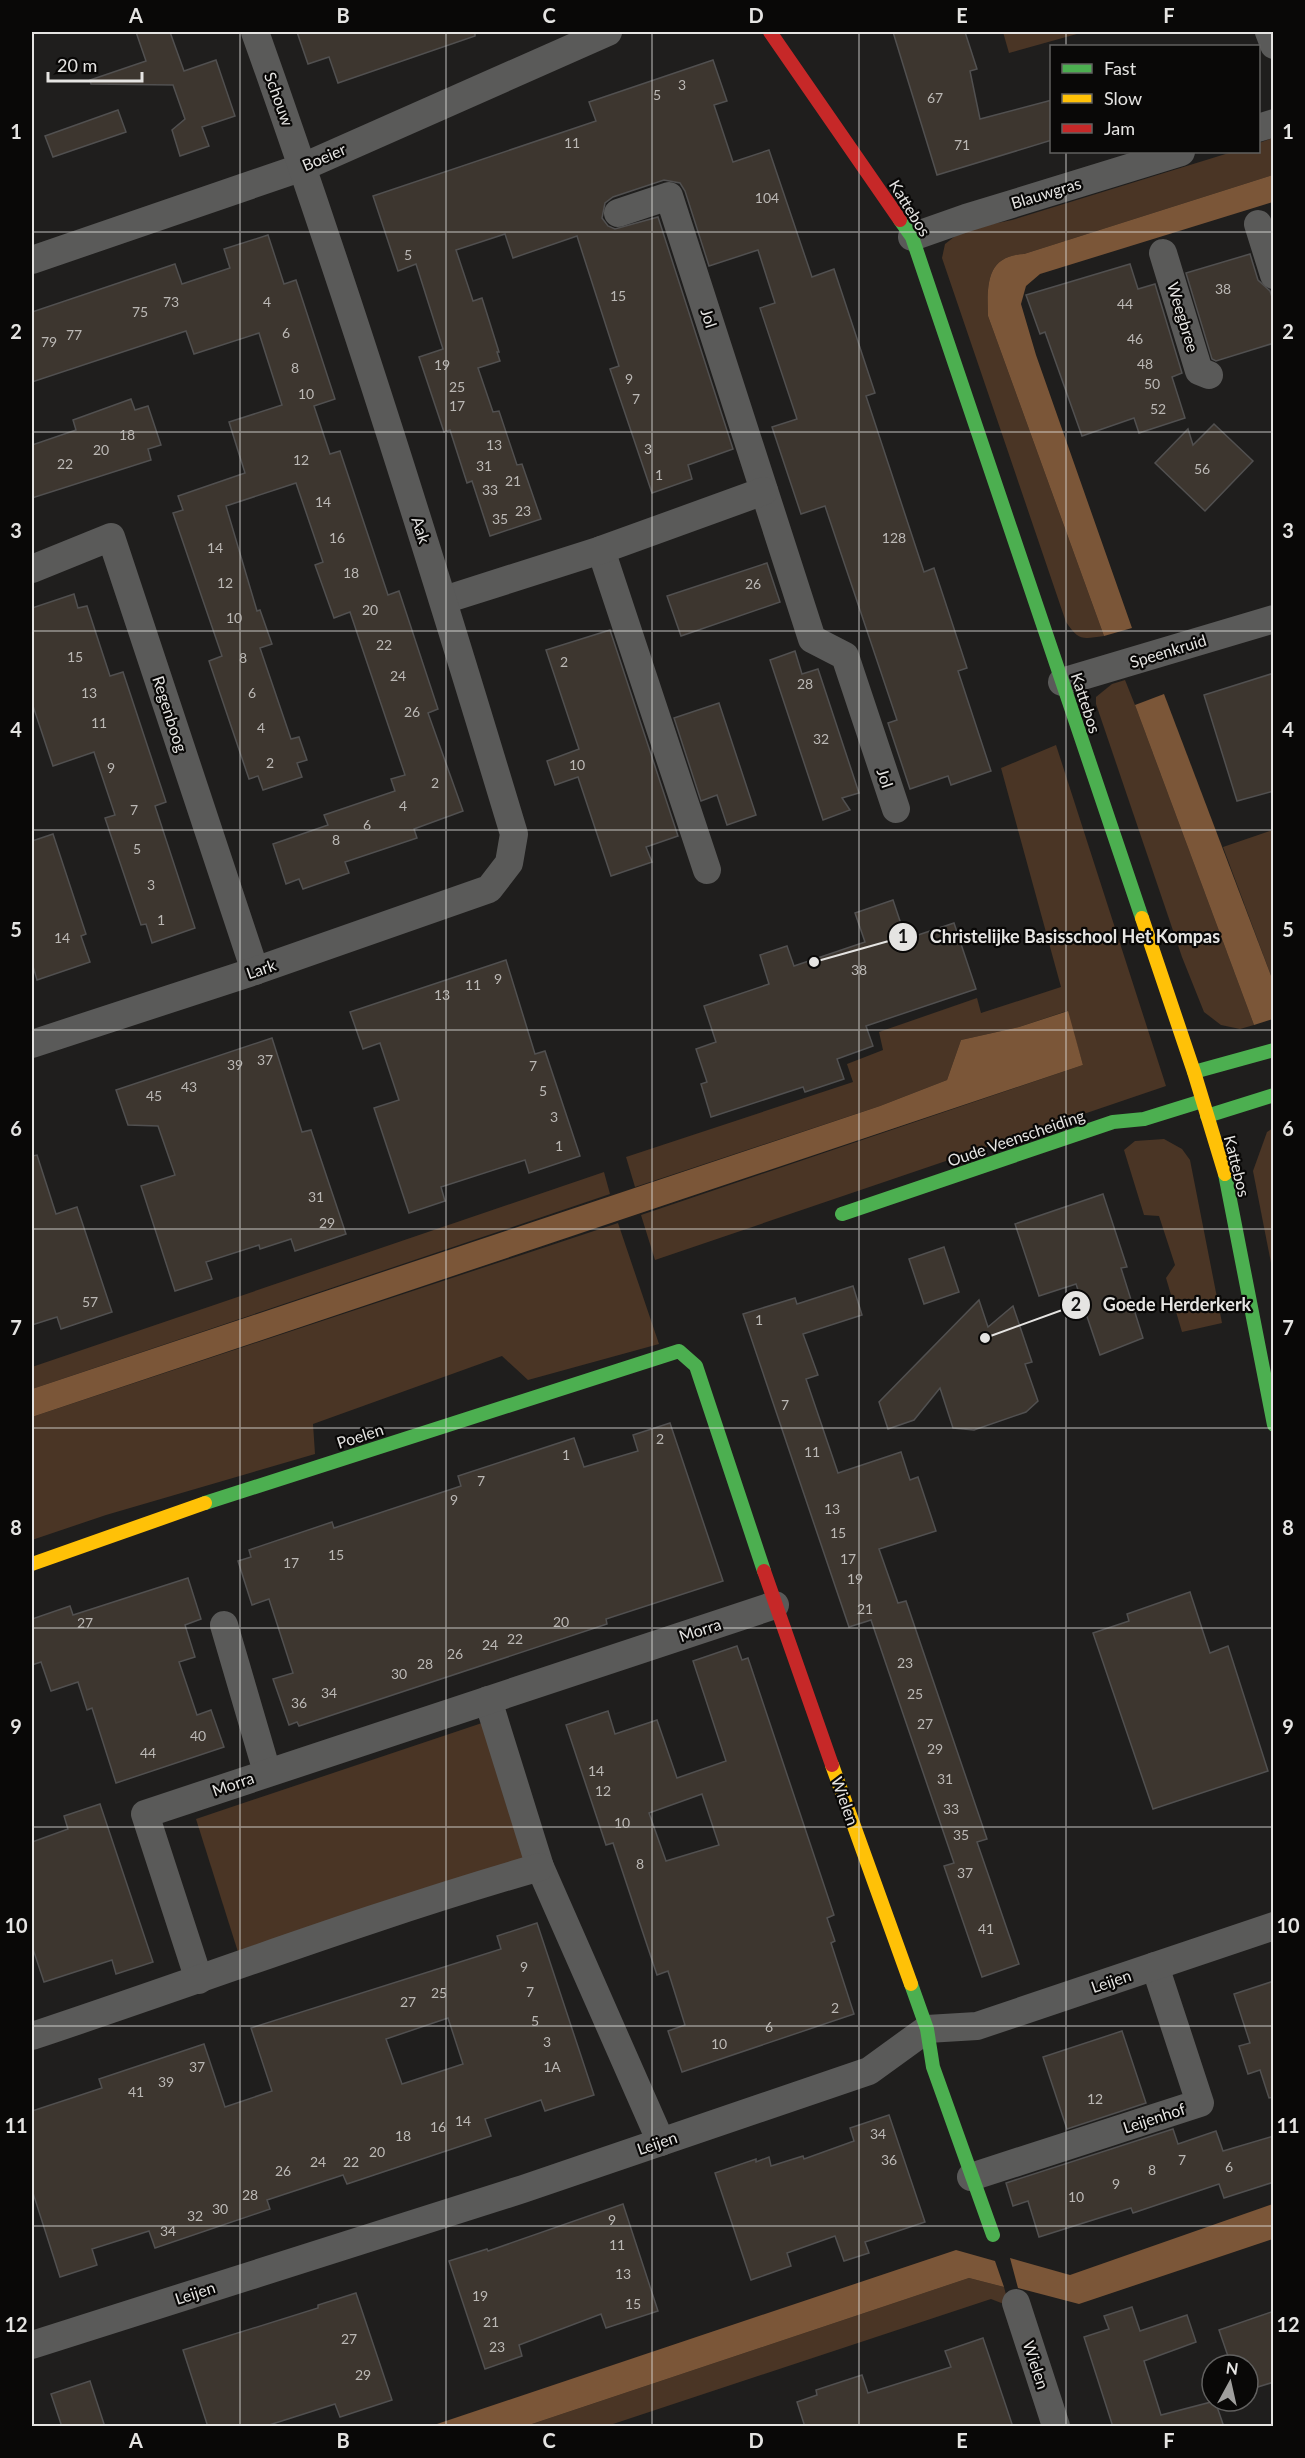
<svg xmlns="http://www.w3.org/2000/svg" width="1305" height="2458" viewBox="0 0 1305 2458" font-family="Lato,sans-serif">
<rect width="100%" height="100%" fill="#1f1e1d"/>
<g fill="#4a3525">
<path d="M1003 32H1084L1009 53Z"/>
<path d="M1273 138V175L1024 254C986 256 987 285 988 316L1104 636C1082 639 1079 641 1066 622L942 258 945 244 963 230 1012 220 1232 152H1258L1259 143Z"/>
<path d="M1125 680 1135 705 1254 1025 1240 1029 1221 1025 1204 1012 1182 957 1096 704V697L1112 684Z"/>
<path d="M1056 745 1166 1086 655 1260 641 1215 1083 1065 1067 1011 1019 1027 961 1040 947 1080 880 1106 635 1187 626 1157 853 1082 847 1064 883 1050 879 1032 977 998 981 1013 1061 987 1001 768Z"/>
<path d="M1273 830V981L1223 847Z"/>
<path d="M1273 1128V1273L1253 1171 1267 1132Z"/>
<path d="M1164 1139 1182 1149 1190 1160 1222 1323 1182 1332 1166 1278 1175 1265 1159 1216 1144 1215 1124 1150 1135 1141Z"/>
<path d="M604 1172 610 1194 32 1389V1367Z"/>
<path d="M618 1223 659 1344 528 1380 502 1356 313 1424 315 1454 106 1515 32 1540V1417Z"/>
<path d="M482 1723 524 1860 238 1952 196 1819Z"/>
<path d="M969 2278 1004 2287 1009 2306 991 2299 607 2426H526Z"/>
</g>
<g fill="#7b5638">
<path d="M1273 175V202L1040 274 1026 286 1021 304 1036 355 1132 628 1104 636 988 316C987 285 986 256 1024 254Z"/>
<path d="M1164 694 1273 981V1019L1254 1025 1135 705Z"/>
<path d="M1068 1011 1083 1065 32 1417V1389L880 1106 947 1080 961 1040 1019 1027Z"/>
<path d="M1273 2204V2239L1079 2304 1018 2288 1010 2258 1070 2275Z"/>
<path d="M956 2250 995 2261 1004 2287 969 2278 526 2426H431Z"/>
</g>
<g fill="#3d362f" stroke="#515050" stroke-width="1.5" fill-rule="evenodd">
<path d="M136 32H170L184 71 216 60 235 116 202 127 209 146 180 156 172 130 185 119 173 85 91 84 90 80 146 61Z"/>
<path d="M297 32H475V36L338 83 329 57 308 64Z"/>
<path d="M893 32H965L977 69 970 71 980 119 1052 100V140L937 175Z"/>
<path d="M713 60 727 101 714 105 733 162 769 150 812 277 834 269 875 393 866 396 924 572 934 568 967 668 958 671 991 771 951 785 948 776 910 789 888 723 897 720 825 506 801 514 772 427 797 419 760 308 775 303 758 250 709 266 685 191 680 183 664 180 613 197 605 203 602 218 608 226 615 229 658 217 733 449 688 465 692 479 652 493 610 369 619 366 577 236 513 258 505 234 456 250 473 301 482 298 499 352H497L500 361 478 368 493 412 499 411 517 465 522 464 541 519 490 536 472 481 467 483 450 430 444 432 419 357 443 349 416 264 398 271 373 196 596 121 589 102Z"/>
<path d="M118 110 126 132 53 157 45 136Z"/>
<path d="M268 235 284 284 296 280 335 399 314 406 330 454 340 451 388 595 399 591 438 709 428 713 463 811 414 829 417 838 345 862 349 873 303 889 299 879 286 884 273 844 328 825 324 815 395 791 391 779 405 775 350 612 334 618 315 565 323 562 296 483 226 506 257 611 260 610 272 644 260 648 291 739 299 737 307 760 297 763 302 777 263 790 258 776 249 779 209 661 222 656 173 513 183 510 178 496 245 473 229 422 282 405 259 333 194 354 186 331 32 382V312L175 264 182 284 230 268 224 249Z"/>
<path d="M1250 254 1258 280 1270 291 1274 303V343L1216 361 1212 359 1186 273Z"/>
<path d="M1130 264 1138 289 1155 284 1182 373 1172 377 1185 418 1139 433 1134 418 1082 436 1045 332 1040 334 1026 295Z"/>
<path d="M131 399 135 410 148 406 161 445 148 449 151 460 32 498V445L76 430 73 420Z"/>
<path d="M1214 424 1253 461 1205 511 1155 463 1188 429 1193 445Z"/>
<path d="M767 563 780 602 681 636 667 596Z"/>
<path d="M74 594 78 608 87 606 110 676 123 672 166 802 155 806 195 928 152 943 146 924 141 925 105 818 115 815 94 752 53 766 32 703V608Z"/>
<path d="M610 630 678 836 646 847 652 862 611 876 578 777 555 785 547 761 579 749 546 650Z"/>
<path d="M795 651 802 674 818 669 859 793 842 798 850 810 823 820 770 660Z"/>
<path d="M1274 673V791L1237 801 1204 695Z"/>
<path d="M719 703 756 815 727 825 717 795 701 801 674 718Z"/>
<path d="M53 834 86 934 81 936 90 962 37 980 32 963V841Z"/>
<path d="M893 900 906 939 954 923 976 989 866 1026 873 1046 837 1059 844 1079 805 1092 803 1087 711 1117 701 1084 707 1082 696 1049 716 1042 704 1006 769 984 760 955 787 946 794 966 865 942 855 913Z"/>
<path d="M506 960 535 1054 545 1051 580 1156 529 1173 525 1160 441 1187 445 1201 409 1213 374 1108 399 1100 380 1043 363 1049 350 1012Z"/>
<path d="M272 1038 302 1132 311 1130 346 1234 295 1251 291 1239 260 1249 259 1245 206 1262 212 1279 175 1291 141 1186 175 1175 158 1126 128 1125 116 1090Z"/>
<path d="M37 1155 56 1214 77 1207 112 1312 61 1329 57 1317 32 1325V1156Z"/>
<path d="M1103 1194 1127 1267 1121 1268 1143 1338 1100 1355 1076 1284 1039 1296 1015 1224Z"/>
<path d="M944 1247 959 1292 924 1304 909 1259Z"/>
<path d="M853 1286 862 1315 803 1334 818 1375 806 1379 838 1473 901 1452 910 1480 918 1477 936 1531 879 1549 898 1603 906 1601 987 1839 977 1842 1019 1964 982 1977 944 1866 954 1863 871 1620 849 1627 743 1314 795 1298 797 1304Z"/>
<path d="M979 1300 988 1327 1013 1306 1032 1362 1025 1364 1038 1401 1026 1412 974 1430 953 1428 940 1388 914 1420 888 1429 879 1402Z"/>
<path d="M670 1423 723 1581 606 1619 607 1624 299 1726 297 1722 289 1725 273 1679 293 1673 269 1599 252 1605 238 1561 251 1557 249 1550 332 1522 334 1528 461 1486 458 1476 574 1438 584 1467 638 1451 633 1435Z"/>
<path d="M188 1578 201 1619 185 1625 195 1657 179 1662 197 1715 211 1710 224 1747 116 1783 92 1708 87 1710 78 1682 51 1691 41 1662 32 1665V1619L70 1606 73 1615Z"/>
<path d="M1190 1592 1210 1653 1228 1646 1268 1771 1153 1809 1093 1633 1129 1621 1127 1614Z"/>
<path d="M737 1646 742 1660 748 1658 834 1915 827 1918 835 1941 831 1943 854 2014 682 2072 668 2031 685 2025 668 1971 657 1975 613 1843 606 1845 566 1725 608 1711 615 1734 657 1720 677 1778 726 1761 693 1661ZM702 1794 719 1845 666 1861 649 1813Z"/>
<path d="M100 1804 153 1962 116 1974 112 1960 44 1982 32 1946V1842L68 1829 64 1816Z"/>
<path d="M537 1923 594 2095 545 2111 541 2100 485 2119 491 2136 347 2184 343 2175 267 2200 270 2209 155 2248 149 2231 92 2249 97 2265 60 2277 32 2190V2111L102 2088 99 2079 204 2044 225 2107 272 2091 251 2028 501 1949 497 1936ZM448 2018 463 2064 402 2084 386 2039Z"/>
<path d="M1274 1981V2097L1269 2098 1260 2070 1248 2074 1239 2046 1250 2043 1234 1994Z"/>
<path d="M1122 2031 1146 2103 1067 2129 1043 2057Z"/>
<path d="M889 2115 925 2222 865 2242 869 2253 844 2261 835 2236 787 2253 791 2266 751 2280 715 2173 756 2159V2162L769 2157 771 2166 803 2156 804 2159 854 2141 850 2128Z"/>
<path d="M1173 2129 1178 2144 1216 2131 1223 2151 1274 2136V2182L1224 2198 1219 2184 1133 2213 1131 2208 1039 2237 1028 2201 1013 2206 1006 2183Z"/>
<path d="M623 2204 658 2311 606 2328 601 2314 519 2345 522 2356 485 2369 449 2261 487 2249 488 2251Z"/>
<path d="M356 2293 392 2400 340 2417 335 2404 263 2427H208L183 2350 318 2308V2305Z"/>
<path d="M1132 2307 1140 2331 1187 2315 1196 2342 1144 2361 1161 2415 1215 2401 1224 2427H1113L1084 2337 1109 2329 1104 2316Z"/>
<path d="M1274 2311V2382L1248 2390V2365H1231L1219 2330Z"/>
<path d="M983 2338 1013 2427H805L797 2402 817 2395 816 2390 862 2375 868 2393 951 2367 945 2351Z"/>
<path d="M90 2381 105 2427H62L51 2394Z"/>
</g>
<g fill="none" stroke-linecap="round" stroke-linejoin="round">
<g stroke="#5a5a59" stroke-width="28">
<path d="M1269 32 1274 45"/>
<path d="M1258 128 1274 123"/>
<path d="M618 213 669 196 812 639 845 656 896 809"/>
<path d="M1258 224 1274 275"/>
<path d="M912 237 966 218 1181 152"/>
<path d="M1163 253 1199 371 1209 375"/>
<path d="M32 260 303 167 608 32"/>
<path d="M601 550 707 870"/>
<path d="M32 569 111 537 255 971"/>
<path d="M444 600 601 550 764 491"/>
<path d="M1062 682 1274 619"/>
<path d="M32 1044 255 971 489 889 509 863 514 834C433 565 349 296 255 32"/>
<path d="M224 1625 267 1772"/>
<path d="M488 1700 540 1867 661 2142"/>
<path d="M199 1980 145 1814 775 1605"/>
<path d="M32 2036C201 1980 369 1916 540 1867"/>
<path d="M971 2177 1200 2103 1155 1966"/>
<path d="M1016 2303 1056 2426"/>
<path d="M32 2345 523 2189 869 2071 927 2029 977 2026 1274 1926"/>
</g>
<g stroke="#4caf50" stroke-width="14">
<path d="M900 220 912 237 1142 918"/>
<path d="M1194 1072 1274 1050"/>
<path d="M1207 1116 1274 1095"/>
<path d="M1225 1174 1274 1425"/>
<path d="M842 1214 1113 1122 1144 1119 1202 1101"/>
<path d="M205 1503 679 1351 696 1366 764 1571"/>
<path d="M911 1984 927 2029 933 2067 993 2235"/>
</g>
<g stroke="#ffc107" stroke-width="14">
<path d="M1142 918 1194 1072 1225 1174"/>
<path d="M32 1564 205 1503"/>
<path d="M832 1765 911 1984"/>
</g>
<g stroke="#c62828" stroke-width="14">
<path d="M770 32 900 220"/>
<path d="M764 1571 832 1765"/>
</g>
</g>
<path fill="none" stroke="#e5e4e2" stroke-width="1.5" stroke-opacity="0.55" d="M240 32V2426M446 32V2426M652 32V2426M859 32V2426M1066 32V46M1066 152V2426M32 232H1274M32 432H1274M32 631H1274M32 830H1274M32 1030H1274M32 1229H1274M32 1428H1274M32 1628H1274M32 1827H1274M32 2026H1274M32 2226H1274"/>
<g text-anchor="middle" stroke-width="4.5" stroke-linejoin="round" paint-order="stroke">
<g font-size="14" fill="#bbb8b5">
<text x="682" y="90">3</text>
<text x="657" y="100">5</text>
<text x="935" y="103">67</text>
<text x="572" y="148">11</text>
<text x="962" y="150">71</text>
<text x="767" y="203">104</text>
<text x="408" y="260">5</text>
<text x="1223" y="294">38</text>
<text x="618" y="301">15</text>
<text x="171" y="307">73</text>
<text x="267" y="307">4</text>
<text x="1125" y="309">44</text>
<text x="140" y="317">75</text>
<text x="286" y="338">6</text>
<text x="74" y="340">77</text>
<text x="1135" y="344">46</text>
<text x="49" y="347">79</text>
<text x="1145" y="369">48</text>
<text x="442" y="370">19</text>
<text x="295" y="373">8</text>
<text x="629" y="384">9</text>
<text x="1152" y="389">50</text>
<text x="457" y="392">25</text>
<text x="306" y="399">10</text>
<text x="636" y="404">7</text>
<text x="457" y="411">17</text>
<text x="1158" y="414">52</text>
<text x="127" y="440">18</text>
<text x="494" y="450">13</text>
<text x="648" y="454">3</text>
<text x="101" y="455">20</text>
<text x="301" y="465">12</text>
<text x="65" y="469">22</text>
<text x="484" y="471">31</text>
<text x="1202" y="474">56</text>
<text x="659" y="480">1</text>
<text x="513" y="486">21</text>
<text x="490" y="495">33</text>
<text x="323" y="507">14</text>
<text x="523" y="516">23</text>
<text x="500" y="524">35</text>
<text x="337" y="543">16</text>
<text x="894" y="543">128</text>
<text x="215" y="553">14</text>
<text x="351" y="578">18</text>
<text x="225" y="588">12</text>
<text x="753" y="589">26</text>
<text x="370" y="615">20</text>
<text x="234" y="623">10</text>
<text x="384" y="650">22</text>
<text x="75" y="662">15</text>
<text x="243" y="663">8</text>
<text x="564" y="667">2</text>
<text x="398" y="681">24</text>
<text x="805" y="689">28</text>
<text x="89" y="698">13</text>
<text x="252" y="698">6</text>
<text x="412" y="717">26</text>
<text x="99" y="728">11</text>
<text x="261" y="733">4</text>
<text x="821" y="744">32</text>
<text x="270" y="768">2</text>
<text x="577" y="770">10</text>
<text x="111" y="773">9</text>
<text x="435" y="788">2</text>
<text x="403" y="811">4</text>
<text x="134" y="815">7</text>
<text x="367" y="830">6</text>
<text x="336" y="845">8</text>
<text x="137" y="854">5</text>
<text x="151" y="890">3</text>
<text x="161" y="925">1</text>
<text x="62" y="943">14</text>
<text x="859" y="975">38</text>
<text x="498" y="984">9</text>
<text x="473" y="990">11</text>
<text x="442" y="1000">13</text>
<text x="265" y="1065">37</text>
<text x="235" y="1070">39</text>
<text x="533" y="1071">7</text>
<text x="189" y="1092">43</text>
<text x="543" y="1096">5</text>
<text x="154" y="1101">45</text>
<text x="554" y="1122">3</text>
<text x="559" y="1151">1</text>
<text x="316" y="1202">31</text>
<text x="327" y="1228">29</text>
<text x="90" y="1307">57</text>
<text x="759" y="1325">1</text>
<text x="785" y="1410">7</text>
<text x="660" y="1444">2</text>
<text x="812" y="1457">11</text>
<text x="566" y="1460">1</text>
<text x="481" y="1486">7</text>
<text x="454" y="1505">9</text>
<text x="832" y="1514">13</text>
<text x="838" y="1538">15</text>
<text x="336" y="1560">15</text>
<text x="848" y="1564">17</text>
<text x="291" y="1568">17</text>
<text x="855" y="1584">19</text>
<text x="865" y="1614">21</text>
<text x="561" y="1627">20</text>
<text x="85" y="1628">27</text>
<text x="515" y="1644">22</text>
<text x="490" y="1650">24</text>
<text x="455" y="1659">26</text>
<text x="905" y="1668">23</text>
<text x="425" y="1669">28</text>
<text x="399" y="1679">30</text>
<text x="329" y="1698">34</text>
<text x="915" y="1699">25</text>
<text x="299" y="1708">36</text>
<text x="925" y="1729">27</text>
<text x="198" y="1741">40</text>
<text x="935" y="1754">29</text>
<text x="148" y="1758">44</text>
<text x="596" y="1776">14</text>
<text x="945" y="1784">31</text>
<text x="603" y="1796">12</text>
<text x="951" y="1814">33</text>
<text x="622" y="1828">10</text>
<text x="961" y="1840">35</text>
<text x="640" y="1869">8</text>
<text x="965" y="1878">37</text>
<text x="986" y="1934">41</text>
<text x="524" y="1972">9</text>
<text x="530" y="1997">7</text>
<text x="439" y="1998">25</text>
<text x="408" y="2007">27</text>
<text x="835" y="2013">2</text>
<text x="535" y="2026">5</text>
<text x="769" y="2032">6</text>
<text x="547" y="2047">3</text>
<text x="719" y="2049">10</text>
<text x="197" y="2072">37</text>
<text x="552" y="2072">1A</text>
<text x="166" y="2087">39</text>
<text x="136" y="2097">41</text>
<text x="1095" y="2104">12</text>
<text x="463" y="2126">14</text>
<text x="438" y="2132">16</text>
<text x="878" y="2139">34</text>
<text x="403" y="2141">18</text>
<text x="377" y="2157">20</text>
<text x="889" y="2165">36</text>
<text x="1182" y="2165">7</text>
<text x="318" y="2167">24</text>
<text x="351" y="2167">22</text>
<text x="1229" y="2172">6</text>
<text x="1152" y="2175">8</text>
<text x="283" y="2176">26</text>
<text x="1116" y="2189">9</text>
<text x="250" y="2200">28</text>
<text x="1076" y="2202">10</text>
<text x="220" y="2214">30</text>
<text x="195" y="2221">32</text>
<text x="612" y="2225">9</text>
<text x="168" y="2236">34</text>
<text x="617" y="2250">11</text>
<text x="623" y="2279">13</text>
<text x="480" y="2301">19</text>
<text x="633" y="2309">15</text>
<text x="491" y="2327">21</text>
<text x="349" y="2344">27</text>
<text x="497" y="2352">23</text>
<text x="363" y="2380">29</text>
</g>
<g font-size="16" fill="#e5e4e2" stroke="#090807">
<text transform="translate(279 99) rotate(70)" y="6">Schouw</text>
<text transform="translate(324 157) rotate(-23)" y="6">Boeier</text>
<text transform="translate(1046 193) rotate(-17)" y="6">Blauwgras</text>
<text transform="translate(910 208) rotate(58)" y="6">Kattebos</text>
<text transform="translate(1183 317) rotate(73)" y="6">Weegbree</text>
<text transform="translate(709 318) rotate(72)" y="6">Jol</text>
<text transform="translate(421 530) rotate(72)" y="6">Aak</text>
<text transform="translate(1168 651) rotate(-17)" y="6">Speenkruid</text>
<text transform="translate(1086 703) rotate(72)" y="6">Kattebos</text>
<text transform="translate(170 714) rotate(72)" y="6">Regenboog</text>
<text transform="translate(885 778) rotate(71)" y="6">Jol</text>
<text transform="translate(261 969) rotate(-19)" y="6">Lark</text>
<text transform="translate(1016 1138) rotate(-19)" y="6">Oude Veenscheiding</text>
<text transform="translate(1237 1166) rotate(76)" y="6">Kattebos</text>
<text transform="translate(360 1436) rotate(-18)" y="6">Poelen</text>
<text transform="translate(700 1630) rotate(-18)" y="6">Morra</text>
<text transform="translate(233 1784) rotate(-19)" y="6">Morra</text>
<text transform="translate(845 1801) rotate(70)" y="6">Wielen</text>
<text transform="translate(1111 1981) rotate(-19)" y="6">Leijen</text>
<text transform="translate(1154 2118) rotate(-18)" y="6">Leijenhof</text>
<text transform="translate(657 2143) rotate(-19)" y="6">Leijen</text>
<text transform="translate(195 2293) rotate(-18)" y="6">Leijen</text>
<text transform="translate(1036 2365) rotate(72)" y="6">Wielen</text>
</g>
</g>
<path fill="none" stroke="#e5e4e2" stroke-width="2" d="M814 962L903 937M985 1338L1076 1305"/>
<g fill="#e5e4e2" stroke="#090807" stroke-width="2">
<circle cx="814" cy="962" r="6"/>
<circle cx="985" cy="1338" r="6"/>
<circle cx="903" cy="937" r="15"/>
<circle cx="1076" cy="1305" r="15"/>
</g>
<g font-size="18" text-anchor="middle" font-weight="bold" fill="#111">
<text x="903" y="943">1</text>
<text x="1076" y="1311">2</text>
</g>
<g font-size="18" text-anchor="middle" font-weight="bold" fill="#e5e4e2" stroke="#090807" stroke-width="4.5" stroke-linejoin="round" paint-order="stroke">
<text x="1075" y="943">Christelijke Basisschool Het Kompas</text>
<text x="1177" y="1311">Goede Herderkerk</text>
</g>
<rect width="1305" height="2458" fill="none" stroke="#090807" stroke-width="66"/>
<rect x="1050" y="45" width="210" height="108" fill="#090807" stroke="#61605f" stroke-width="1.5"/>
<rect x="1062" y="64" width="30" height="9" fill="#4caf50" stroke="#61605f" stroke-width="1.5"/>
<text x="1104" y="75" font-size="18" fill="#e5e4e2">Fast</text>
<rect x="1062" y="94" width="30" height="9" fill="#ffc107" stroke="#61605f" stroke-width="1.5"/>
<text x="1104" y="105" font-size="18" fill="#e5e4e2">Slow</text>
<rect x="1062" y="124" width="30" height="9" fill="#c62828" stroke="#61605f" stroke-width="1.5"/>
<text x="1104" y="135" font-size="18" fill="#e5e4e2">Jam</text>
<g transform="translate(1230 2383) rotate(8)"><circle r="28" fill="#090807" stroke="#61605f" stroke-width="1.5"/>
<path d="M0-4.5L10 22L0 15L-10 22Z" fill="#a09f9d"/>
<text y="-9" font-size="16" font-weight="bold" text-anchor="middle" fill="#e5e4e2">N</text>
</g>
<path d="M48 72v9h94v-9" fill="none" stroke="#e5e4e2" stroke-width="3"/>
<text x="57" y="72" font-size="18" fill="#e5e4e2" stroke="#090807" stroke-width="4.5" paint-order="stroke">20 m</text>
<rect x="33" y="33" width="1239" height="2392" fill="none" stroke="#e5e4e2" stroke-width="2"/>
<g font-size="20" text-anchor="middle" font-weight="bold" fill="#e5e4e2">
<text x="136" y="23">A</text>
<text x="343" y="23">B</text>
<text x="549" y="23">C</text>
<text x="756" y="23">D</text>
<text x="962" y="23">E</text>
<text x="1169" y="23">F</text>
<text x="16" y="139">1</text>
<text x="1288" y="139">1</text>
<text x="16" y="339">2</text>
<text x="1288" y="339">2</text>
<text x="16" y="538">3</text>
<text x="1288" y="538">3</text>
<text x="16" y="737">4</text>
<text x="1288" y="737">4</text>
<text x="16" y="937">5</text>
<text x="1288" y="937">5</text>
<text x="16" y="1136">6</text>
<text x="1288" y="1136">6</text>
<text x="16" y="1335">7</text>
<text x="1288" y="1335">7</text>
<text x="16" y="1535">8</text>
<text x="1288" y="1535">8</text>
<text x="16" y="1734">9</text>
<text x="1288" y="1734">9</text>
<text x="16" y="1933">10</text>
<text x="1288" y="1933">10</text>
<text x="16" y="2133">11</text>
<text x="1288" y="2133">11</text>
<text x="16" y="2332">12</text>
<text x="1288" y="2332">12</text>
<text x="136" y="2448">A</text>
<text x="343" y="2448">B</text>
<text x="549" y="2448">C</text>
<text x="756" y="2448">D</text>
<text x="962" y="2448">E</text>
<text x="1169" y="2448">F</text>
</g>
</svg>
